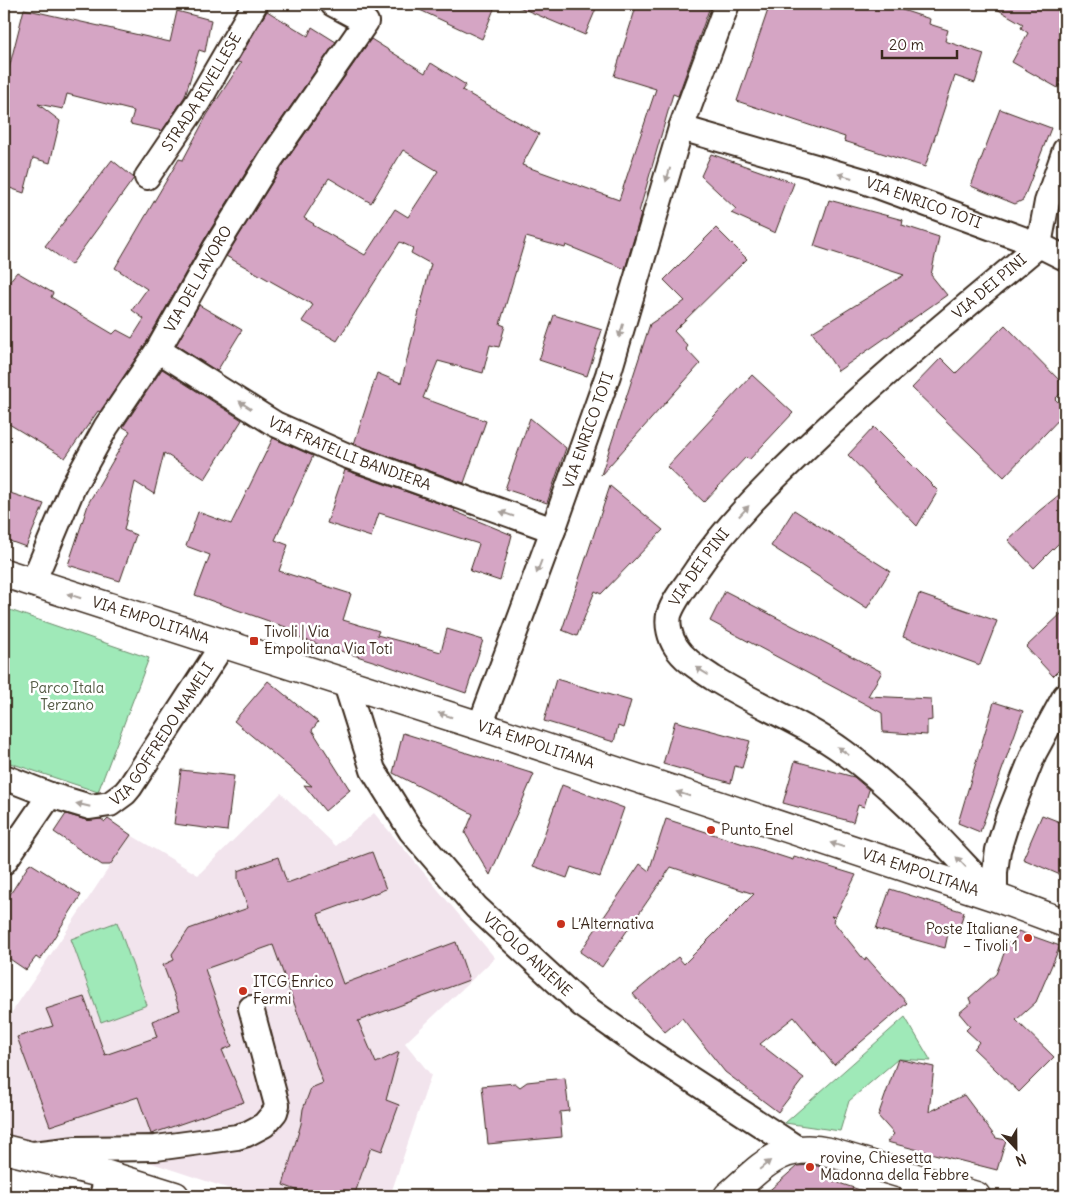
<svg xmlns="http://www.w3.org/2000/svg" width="1069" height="1200" viewBox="0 0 1069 1200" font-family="Delius,sans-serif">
<rect width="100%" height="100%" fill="#fff"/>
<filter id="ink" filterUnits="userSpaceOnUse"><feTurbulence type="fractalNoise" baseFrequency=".02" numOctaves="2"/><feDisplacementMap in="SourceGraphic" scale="10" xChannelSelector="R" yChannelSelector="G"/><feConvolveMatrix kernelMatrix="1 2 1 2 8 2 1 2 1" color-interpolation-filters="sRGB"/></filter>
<g filter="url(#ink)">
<path fill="#f2e4ed" d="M281 793 336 846 374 813 495 958 405 1043 431 1075 390 1196H251L146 1161 64 1156 4 1141V1024L131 835 198 875Z"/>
<g fill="#9fe9b8" stroke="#6d8a6b">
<path d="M4 608 149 658 98 792 4 761Z"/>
<path d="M117 922 147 1005 101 1022 71 939Z"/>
<path d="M905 1017 931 1061 898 1059 849 1101 840 1131 785 1123Z"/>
</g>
<g fill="#d5a5c4" stroke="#3b2a1e" fill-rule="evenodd">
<path d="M407 4H496L482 39Z"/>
<path d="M512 4H598L585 35Z"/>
<path d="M637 4H711L678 96 673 94 639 212 641 214 625 269 566 245 565 248 526 237 500 324 505 326 499 347 490 345 483 373 438 361 423 398 486 421 464 483 354 444 377 373 401 383 431 264 411 253 413 248 400 242 337 341 302 321 313 305 226 256 281 168 371 39 425 73 431 63 466 85 462 90 539 134 522 165 619 200 656 89 614 76ZM403 150 438 171 408 217 395 209 365 255 313 225 314 224 304 218 329 178 371 203Z"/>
<path d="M770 4H884L930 19 929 24 948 30 945 41 984 54 975 83 955 76 925 167 844 141 845 137 737 101Z"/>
<path d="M988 4H1065V74L1058 88 1012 62 1028 33 1021 28 1023 24Z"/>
<path d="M24 9 170 42 177 11 211 20 205 52 199 50 185 96 162 131 130 124 134 111 67 94 63 109 38 104 60 121 50 163 33 158 24 193 4 186V77L6 80Z"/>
<path d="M267 11 308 36 312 27 336 42 258 153 204 240 146 343 100 412 98 411 65 458 4 421V288L17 272 53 293 51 297 113 334 117 330 132 338 144 319 132 310 147 289 115 268 179 159 183 160 207 115 241 63 237 62Z"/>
<path d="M1000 109 1051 128 1023 200 1015 204 971 186Z"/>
<path d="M711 154 794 183 775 233 731 213 736 209 701 176Z"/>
<path d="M112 160 134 178 71 265 45 246Z"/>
<path d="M829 200 903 220 902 225 939 237 931 275 947 295 838 371 812 332 904 275 814 246Z"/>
<path d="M716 228 747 259 674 331 688 346 686 349 700 364 601 475 650 324 685 301 664 280Z"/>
<path d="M199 305 242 330 217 371 176 345Z"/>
<path d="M554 315 602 330 587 376 539 360Z"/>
<path d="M1005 325 1065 386V389L1055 399 1065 409V413L1004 477 912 388 941 358 956 373Z"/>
<path d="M162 369 242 420 205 479 164 453 154 494 135 482 124 530 136 535 120 581 68 565 89 502 130 431 123 427Z"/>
<path d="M752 375 793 413 749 460 746 457 704 502 667 467Z"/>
<path d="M530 418 566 448 547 503 505 489Z"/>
<path d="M874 427 938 491 917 526 848 455Z"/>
<path d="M273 438 313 456 275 540 288 545 279 571 351 594 343 620 379 631 377 635 441 652 447 629 483 640 466 693 376 662 292 636 294 630 195 595 210 555 186 546 198 512 231 524Z"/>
<path d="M345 470 455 509 454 511 512 535 500 581 470 571 479 544 379 513 371 537 327 523Z"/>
<path d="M610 486 663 530 601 594 595 591 577 636 562 630Z"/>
<path d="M1065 490V537L1034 568 1008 540 1039 511Z"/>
<path d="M4 491 44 504 26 547 4 539Z"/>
<path d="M794 510 890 571 867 608 771 546Z"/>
<path d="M725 591 882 672 868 696 931 699 932 720 927 721V735L883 732 882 713 710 621Z"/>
<path d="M919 594 997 621 980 665 903 637Z"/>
<path d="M1065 610V664L1053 676 1026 647Z"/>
<path d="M556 679 631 701 623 728 618 726 614 742 544 721Z"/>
<path d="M268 681 318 722 312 730 350 790 325 811 304 785 312 786 234 721Z"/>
<path d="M994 702 1023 711 980 832 958 823Z"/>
<path d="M675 721 750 741 742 768 735 766 731 783 663 764Z"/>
<path d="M403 733 534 774 490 875 465 833 473 814 393 773Z"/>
<path d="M795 761 854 777 869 790 864 807 858 805 853 822 783 803Z"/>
<path d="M181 770 234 776 227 831 174 824Z"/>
<path d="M562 785 624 808 600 877 571 867 567 878 533 866Z"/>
<path d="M66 814 86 820 101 819 105 822 108 819 131 835 110 865H102L54 832Z"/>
<path d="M1042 815 1065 824V877L1023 859Z"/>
<path d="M666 819 793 860 794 856 856 875 835 917 831 916 834 919 833 921 865 961 866 957 907 1003 834 1065 794 1017 760 1044 804 1078 778 1112 725 1072 682 1018 665 1032 633 994 678 957 684 964 754 894 671 867 602 967 580 952 640 864 649 871Z"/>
<path d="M372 852 386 889 318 914 343 984 456 942 469 980 358 1021 376 1063 399 1052 386 1100 399 1105 382 1151 371 1147 354 1196H312L283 1185 301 1124 303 1109 311 1088 323 1083 273 945 205 969 232 1046 222 1050 244 1102 151 1134 138 1097 50 1126 17 1037 53 1026 46 1009 84 997 105 1055 157 1037 152 1021 180 1010 163 965 174 960 172 954 189 929 248 908 238 879V871L278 857 287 883Z"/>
<path d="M30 863 81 895 40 960 36 957 26 970 4 955V904Z"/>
<path d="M890 889 964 912 958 933 949 929 945 948 876 929Z"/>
<path d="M1018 931 1060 946 1036 1002 1016 1020 1054 1057 1019 1092 974 1049 979 1042 966 1030 970 1026 959 1013 971 1003 969 998 996 974 1008 943 1013 944Z"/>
<path d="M898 1059 934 1067 929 1112 964 1095 996 1138 1006 1140 997 1170 887 1142 894 1134 878 1116Z"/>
<path d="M565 1078 569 1111 560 1112 562 1137 488 1144 482 1086 515 1083 520 1087 527 1082Z"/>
<path d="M811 1165 823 1167 821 1177 869 1193 868 1196H763L797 1166Z"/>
</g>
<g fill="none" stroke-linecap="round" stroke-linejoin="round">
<defs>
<g id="minor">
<path id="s1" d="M681 128 864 181 1039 245 1065 258"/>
<path id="s2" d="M147 177 198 102 255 4"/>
<path d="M1039 245 1047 202 1065 150"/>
<path id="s3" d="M158 350 275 424 345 455 553 530"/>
<path id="s4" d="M33 582 73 487 106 427 158 350 216 247 270 160 366 22 333 4"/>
<path id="s5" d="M346 684 373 770 411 831 476 907 581 1004 652 1054 798 1149"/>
<path id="s6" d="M480 726 553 530 608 375 681 128 727 4"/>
<path id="s7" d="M4 777 50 795 90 807 110 804 125 793 130 787 223 644"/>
<path d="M4 862 50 795"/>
<path id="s8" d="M995 897C947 847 901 793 844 752 804 723 756 705 713 678 700 669 685 661 676 647 670 638 667 625 669 615 674 599 688 583 697 569 729 522 770 482 811 443 884 373 962 310 1039 245"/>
<path d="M995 897V872L998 850 1008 818 1034 753 1065 696"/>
<path d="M33 1154 76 1149 156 1148 237 1137 247 1134 264 1125 275 1112 277 1105 251 1008"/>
<path d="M102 1196 108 1175"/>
<path d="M911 1196 918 1178"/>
</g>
<g id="major">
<path id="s9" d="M4 573 480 726 995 897 1065 923"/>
<path d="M4 1149 108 1175 175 1196"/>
<path d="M728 1196C762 1167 780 1141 829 1152L976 1196"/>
</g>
</defs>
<use href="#minor" stroke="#3b2a1e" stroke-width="28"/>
<use href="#major" stroke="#3b2a1e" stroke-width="31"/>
<use href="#minor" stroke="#fff" stroke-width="24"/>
<use href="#major" stroke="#fff" stroke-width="28"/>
</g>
<defs><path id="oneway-solid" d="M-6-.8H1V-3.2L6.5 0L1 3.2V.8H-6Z" transform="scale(1.25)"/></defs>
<g fill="#a79f9a">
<use href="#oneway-solid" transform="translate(668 175) rotate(107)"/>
<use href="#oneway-solid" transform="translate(845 176) rotate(-164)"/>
<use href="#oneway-solid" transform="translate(621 331) rotate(106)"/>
<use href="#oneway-solid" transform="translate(245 405) rotate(-147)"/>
<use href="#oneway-solid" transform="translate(744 511) rotate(-47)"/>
<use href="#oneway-solid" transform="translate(507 514) rotate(-161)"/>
<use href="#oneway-solid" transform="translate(539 567) rotate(111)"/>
<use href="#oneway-solid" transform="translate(74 596) rotate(-162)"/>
<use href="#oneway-solid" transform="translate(702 671) rotate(-148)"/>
<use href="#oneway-solid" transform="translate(445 715) rotate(-162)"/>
<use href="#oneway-solid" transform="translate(843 751) rotate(-145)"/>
<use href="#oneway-solid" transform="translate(683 794) rotate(-162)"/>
<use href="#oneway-solid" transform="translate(83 805) rotate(-167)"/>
<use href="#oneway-solid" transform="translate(837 845) rotate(-162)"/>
<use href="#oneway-solid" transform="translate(961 862) rotate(-134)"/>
<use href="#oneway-solid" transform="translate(765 1165) rotate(-39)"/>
</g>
</g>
<g fill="#c8321e" stroke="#fff" stroke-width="2">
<rect x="249" y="636" width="10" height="10" rx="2.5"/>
<circle cx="711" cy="830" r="5"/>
<circle cx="561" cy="924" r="5"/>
<circle cx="1028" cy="938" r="5"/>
<circle cx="243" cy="991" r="5"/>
<circle cx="810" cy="1167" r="5"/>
</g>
<g text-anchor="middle" stroke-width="5" stroke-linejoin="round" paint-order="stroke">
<g font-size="15" fill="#3b2a1e" stroke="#fff">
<text dy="5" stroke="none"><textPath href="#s2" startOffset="101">STRADA RIVELLESE</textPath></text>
<text dy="5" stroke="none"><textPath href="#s1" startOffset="254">VIA ENRICO TOTI</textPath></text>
<text dy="5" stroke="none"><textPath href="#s4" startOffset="346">VIA DEL LAVORO</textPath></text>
<text dy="5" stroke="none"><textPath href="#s8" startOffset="904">VIA DEI PINI</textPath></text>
<text dy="5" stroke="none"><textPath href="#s6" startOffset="315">VIA ENRICO TOTI</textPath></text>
<text dy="5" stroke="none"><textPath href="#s3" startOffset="219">VIA FRATELLI BANDIERA</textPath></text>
<text dy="5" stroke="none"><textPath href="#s8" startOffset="499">VIA DEI PINI</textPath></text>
<text dy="5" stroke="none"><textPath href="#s9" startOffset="154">VIA EMPOLITANA</textPath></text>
<text dy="5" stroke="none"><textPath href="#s7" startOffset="199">VIA GOFFREDO MAMELI</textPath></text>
<text dy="5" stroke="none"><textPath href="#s9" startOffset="559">VIA EMPOLITANA</textPath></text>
<text dy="5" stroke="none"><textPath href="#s9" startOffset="964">VIA EMPOLITANA</textPath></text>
<text dy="5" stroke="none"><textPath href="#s5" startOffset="332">VICOLO ANIENE</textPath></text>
</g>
<g font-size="15" fill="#3b2a1e" stroke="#fff" text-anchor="start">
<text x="264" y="637">Tivoli | Via<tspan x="264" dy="17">Empolitana Via Toti</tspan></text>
<text x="721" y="835">Punto Enel</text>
<text x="571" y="929">L’Alternativa</text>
<text x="1018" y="934" text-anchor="end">Poste Italiane<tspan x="1018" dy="17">– Tivoli 1</tspan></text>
<text x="253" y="987">ITCG Enrico<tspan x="253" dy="17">Fermi</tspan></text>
<text x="820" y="1163">rovine, Chiesetta<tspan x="820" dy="17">Madonna della Febbre</tspan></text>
</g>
<g font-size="15" fill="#545a44" stroke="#fff">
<text x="67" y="693">Parco Itala<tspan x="67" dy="17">Terzano</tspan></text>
</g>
</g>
<rect width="1069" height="1200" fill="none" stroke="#fff" stroke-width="20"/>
<rect x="10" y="10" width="1049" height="1180" fill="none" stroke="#3b2a1e" stroke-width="2" filter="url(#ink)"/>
<g transform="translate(1016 1148) rotate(158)" stroke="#ffffff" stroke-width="4" paint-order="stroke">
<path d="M0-4L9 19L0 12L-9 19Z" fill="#3b2a1e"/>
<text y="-8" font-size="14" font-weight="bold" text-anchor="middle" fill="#3b2a1e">N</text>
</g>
<path d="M882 50v8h75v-8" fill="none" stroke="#3b2a1e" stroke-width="2.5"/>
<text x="889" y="50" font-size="15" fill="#3b2a1e" stroke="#ffffff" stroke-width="4" paint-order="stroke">20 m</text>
</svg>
